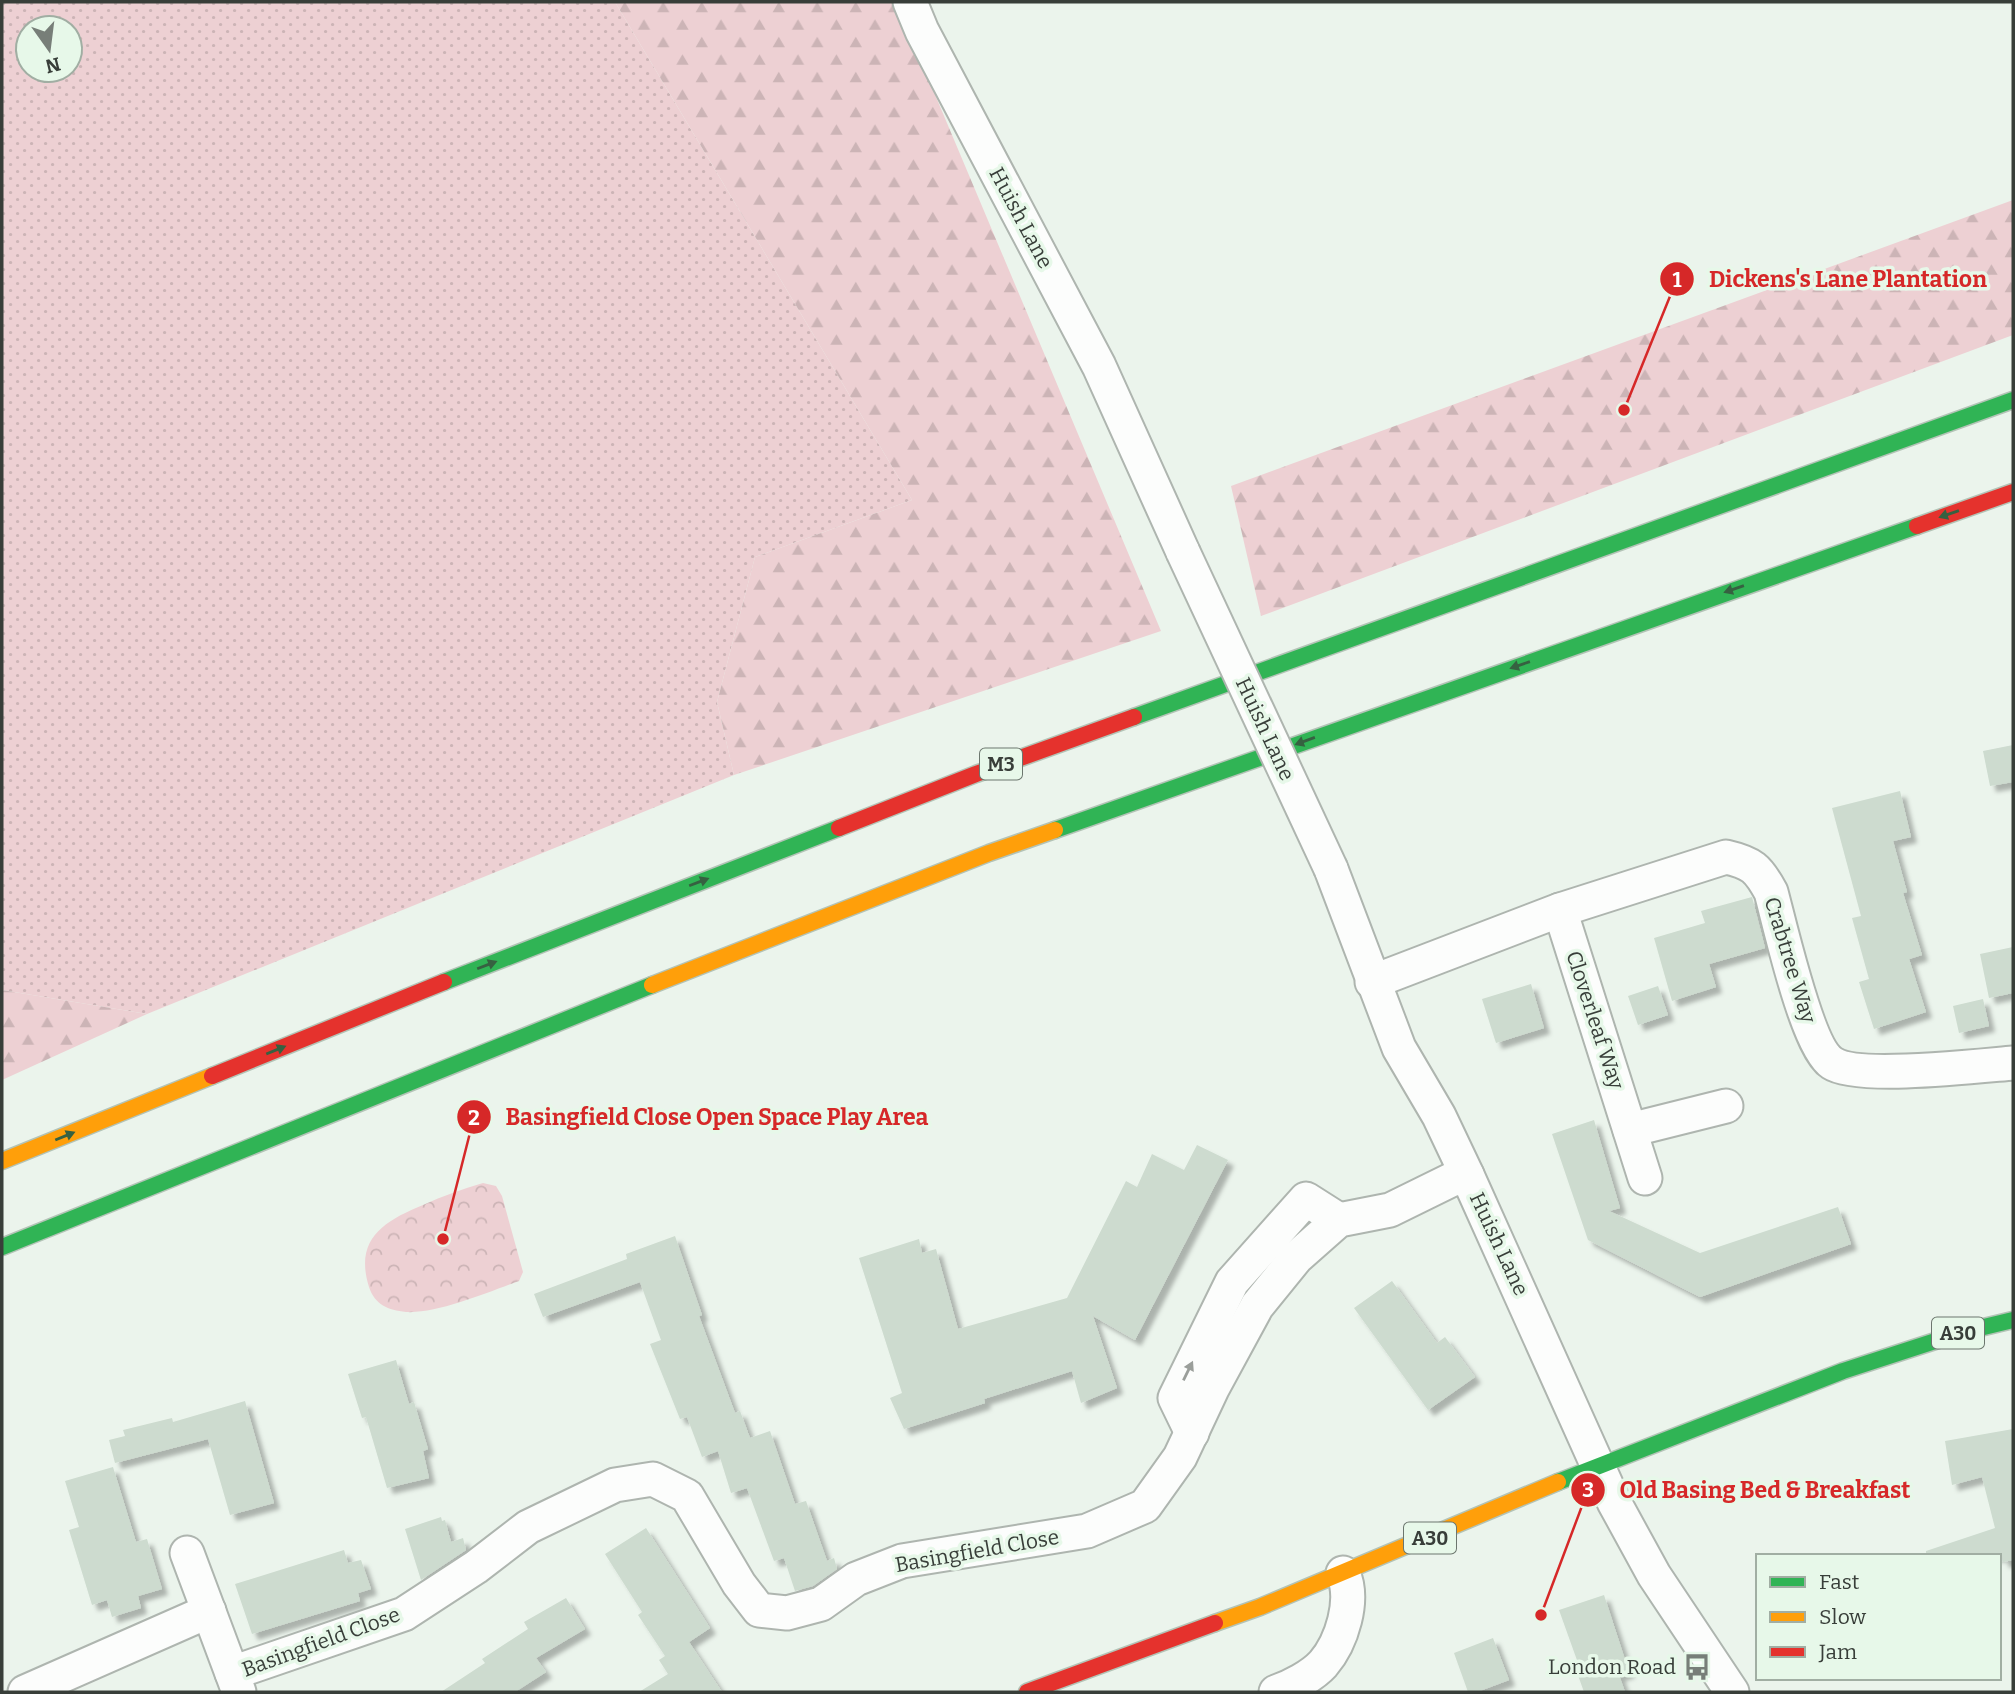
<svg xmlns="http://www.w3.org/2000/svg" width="2015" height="1694" viewBox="0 0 2015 1694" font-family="Bitter,serif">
<defs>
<pattern id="grass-dots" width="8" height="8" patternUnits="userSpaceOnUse" patternTransform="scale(1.75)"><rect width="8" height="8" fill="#edd0d3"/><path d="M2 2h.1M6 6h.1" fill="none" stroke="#ccb4b6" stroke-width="1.8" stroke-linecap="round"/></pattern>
<pattern id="forest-firs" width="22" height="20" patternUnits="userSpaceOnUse" patternTransform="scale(1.75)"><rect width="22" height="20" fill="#edd0d3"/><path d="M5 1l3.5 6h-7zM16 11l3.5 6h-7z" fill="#ccb4b6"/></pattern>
<pattern id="park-crowns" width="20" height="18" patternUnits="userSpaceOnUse" patternTransform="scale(1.75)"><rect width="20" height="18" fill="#edd0d3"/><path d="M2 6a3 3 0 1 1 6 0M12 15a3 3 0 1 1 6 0" fill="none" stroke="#ccb4b6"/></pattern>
<filter id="shadow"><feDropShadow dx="6" dy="6" stdDeviation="2" flood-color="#0004"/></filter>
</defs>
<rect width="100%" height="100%" fill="#ebf4ec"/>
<path fill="url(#grass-dots)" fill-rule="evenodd" d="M2 2H615L912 500 755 557 717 702 734 775 147 1014 2 990ZM28 28H70V70H28Z"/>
<g fill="url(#forest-firs)">
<path d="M615 2H896L1161 631 734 775 717 702 755 557 912 500Z"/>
<path d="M2013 200V335L1261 616 1231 486Z"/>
<path d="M2 990 147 1014 2 1080Z"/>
</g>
<path fill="url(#park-crowns)" d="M483 1183 496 1186 502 1196 523 1272 519 1281C489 1292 437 1314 406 1312 388 1310 375 1305 369 1287 354 1239 384 1221 423 1205 443 1196 462 1189 483 1183Z"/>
<g fill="#cddbcf" filter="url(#shadow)">
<path d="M2013 745V782L1990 786 1983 751Z"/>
<path d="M1900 791 1911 837 1893 841 1907 892 1903 893 1922 955 1909 959 1926 1012 1874 1029 1859 982 1869 979 1852 918 1861 916 1832 808Z"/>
<path d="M1752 897 1765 948 1709 964 1716 987 1672 1001 1654 938 1705 923 1701 911Z"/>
<path d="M2013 947V993L1989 998 1980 954Z"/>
<path d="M1531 984 1544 1028 1496 1043 1482 999Z"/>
<path d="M1658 986 1668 1015 1638 1025 1628 996Z"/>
<path d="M1983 999 1989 1026 1959 1033 1953 1006Z"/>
<path d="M1594 1120 1620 1208 1609 1211 1700 1253 1838 1207 1851 1244 1700 1297 1588 1240 1552 1134Z"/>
<path d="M1197 1145 1228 1160 1135 1340 1093 1316 1117 1388 1081 1403 1072 1371 984 1399 985 1403 904 1429 890 1398 902 1393 859 1258 919 1239 922 1253 936 1249 958 1329 1067 1298 1126 1181 1137 1187 1152 1154 1184 1170Z"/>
<path d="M675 1236 702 1315 699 1316 735 1413 740 1411 750 1438 770 1431 795 1504 806 1501 827 1561 834 1558 837 1569 813 1586 795 1591 784 1558 774 1561 747 1488 731 1493 718 1451 702 1457 687 1417 680 1419 650 1344 661 1340 640 1282 543 1317 534 1294 627 1259 626 1254Z"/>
<path d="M1392 1281 1437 1343 1445 1337 1475 1377 1428 1410 1354 1308Z"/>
<path d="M396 1360 409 1404 414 1402 428 1449 423 1451 429 1478 387 1488 366 1417 362 1418 348 1374Z"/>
<path d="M245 1401 274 1503 230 1515 208 1439 115 1463 109 1440 125 1436 123 1430 172 1418 173 1422Z"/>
<path d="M2013 1429V1560L2003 1562 2002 1556H1926V1551L1995 1528 1982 1477 1952 1485 1945 1441Z"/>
<path d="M113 1467 136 1542 147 1539 162 1589 138 1596 141 1608 112 1617 107 1600 92 1605 69 1530 79 1527 65 1481Z"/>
<path d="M441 1517 442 1521 445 1520 451 1542 463 1538 466 1550 421 1580 405 1529Z"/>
<path d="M646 1528 710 1628 689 1642 722 1692H639L668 1674 659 1660 665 1656 638 1615 642 1612 605 1554Z"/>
<path d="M344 1550 348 1563 361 1560 371 1589 358 1593 360 1601 252 1634 235 1584Z"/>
<path d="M1604 1595 1629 1672 1619 1675 1625 1692H1584L1574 1664 1578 1663 1559 1610Z"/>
<path d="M566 1598 585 1629 536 1658 546 1672 515 1692H441L485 1663 482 1659 528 1629 524 1622Z"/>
<path d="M1493 1638 1509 1680 1477 1692H1468L1454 1653Z"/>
</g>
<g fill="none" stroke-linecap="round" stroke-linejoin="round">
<defs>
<g id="street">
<path d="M910 2 922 31 1099 366 1183 552"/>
<path d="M1331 869 1399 1048 1439 1116 1467 1175 1614 1502 1654 1575 1732 1692"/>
<path d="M1560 910 1645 1178"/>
<path d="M1372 982 1560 910 1726 857C1752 863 1758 868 1771 892 1780 925 1807 1047 1832 1063 1857 1080 1978 1066 2013 1063"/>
<path d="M1630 1130 1726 1106"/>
<path d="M1192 1433 1175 1398 1232 1282 1306 1199 1339 1220"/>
<path d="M187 1553 239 1692"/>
<path d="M232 1673 404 1614 476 1567 528 1527 615 1485 653 1479 687 1496 739 1584 759 1610 787 1613 821 1604 856 1579 902 1561 1087 1531 1145 1506 1180 1457 1212 1389 1257 1306 1296 1258 1339 1220 1390 1210 1451 1180 1467 1175"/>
<path d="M25 1692 209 1611"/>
<path d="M1276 1692C1291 1687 1312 1676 1323 1664 1342 1642 1355 1600 1343 1573"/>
</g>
<g id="fast">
<path d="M1134 717 2013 400"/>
<path d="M1055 830 1917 526"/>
<path d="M444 982 839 828"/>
<path d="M2 1247 652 985"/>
<path d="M1558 1482 1843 1371 1963 1332 2013 1320"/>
</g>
<g id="slow">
<path d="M652 985 989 853 1055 830"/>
<path d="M2 1161 212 1076"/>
<path d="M1215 1623 1260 1607 1558 1482"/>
</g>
<g id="jam">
<path d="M1917 526 2013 492"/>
<path d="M839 828 976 774 1134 717"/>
<path d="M212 1076 444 982"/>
<path d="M1027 1692 1215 1623"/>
</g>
</defs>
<use href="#street" stroke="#aeb5af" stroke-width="37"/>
<use href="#fast" stroke="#b3c3b6" stroke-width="19"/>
<use href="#slow" stroke="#b3c3b6" stroke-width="19"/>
<use href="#jam" stroke="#b3c3b6" stroke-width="19"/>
<use href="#street" stroke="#fcfdfc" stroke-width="33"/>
<use href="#fast" stroke="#30b455" stroke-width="16"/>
<use href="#slow" stroke="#ff9f0a" stroke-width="16"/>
<use href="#jam" stroke="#e5322d" stroke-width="16"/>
<defs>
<path id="street-bridge" d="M1183 552 1331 869"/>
</defs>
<use href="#street-bridge" stroke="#aeb5af" stroke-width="37" stroke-linecap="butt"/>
<use href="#street-bridge" stroke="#fcfdfc" stroke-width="33"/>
</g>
<defs><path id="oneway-solid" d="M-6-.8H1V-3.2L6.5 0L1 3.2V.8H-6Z" transform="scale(1.75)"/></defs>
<g fill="#366141">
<use href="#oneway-solid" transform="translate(1949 514) rotate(161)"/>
<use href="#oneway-solid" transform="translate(1734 589) rotate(161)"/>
<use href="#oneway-solid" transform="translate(1520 665) rotate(161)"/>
<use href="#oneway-solid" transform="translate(1305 741) rotate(160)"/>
<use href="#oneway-solid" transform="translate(699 882) rotate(-21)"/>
<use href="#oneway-solid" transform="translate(487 965) rotate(-21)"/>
<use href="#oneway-solid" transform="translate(276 1050) rotate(-22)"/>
<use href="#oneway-solid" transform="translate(65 1136) rotate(-22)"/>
</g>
<use fill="#9a9e9a" href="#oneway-solid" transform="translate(1188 1371) rotate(-64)"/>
<defs>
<symbol id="bus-bare" viewBox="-9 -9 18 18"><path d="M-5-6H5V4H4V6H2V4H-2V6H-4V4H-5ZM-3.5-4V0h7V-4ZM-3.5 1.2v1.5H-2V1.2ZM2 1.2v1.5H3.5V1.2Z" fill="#777e78" stroke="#e7f8e9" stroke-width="2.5" paint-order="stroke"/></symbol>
</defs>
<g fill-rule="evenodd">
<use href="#bus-bare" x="1678" y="1648" width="38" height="38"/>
</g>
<g text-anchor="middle" stroke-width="7" stroke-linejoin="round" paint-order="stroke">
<g fill="#e7f8e9" stroke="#6c766e" stroke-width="2">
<rect x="980" y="748.5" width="42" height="31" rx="5"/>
<rect x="1932" y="1317.5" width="52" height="31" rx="5"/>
<rect x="1404" y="1522.5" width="52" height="31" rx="5"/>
</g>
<g font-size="19" font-weight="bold" fill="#383e39">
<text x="1001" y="771">M3</text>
<text x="1958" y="1340">A30</text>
<text x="1430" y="1545">A30</text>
</g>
<g font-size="21" fill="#383e39" stroke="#e7f8e9">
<text transform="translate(1021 218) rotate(62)" y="7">Huish Lane</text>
<text transform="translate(1265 729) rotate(65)" y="7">Huish Lane</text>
<text transform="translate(1790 960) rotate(73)" y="7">Crabtree Way</text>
<text transform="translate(1595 1020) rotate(72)" y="7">Cloverleaf Way</text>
<text transform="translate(1499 1244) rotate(65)" y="7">Huish Lane</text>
<text transform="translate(977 1551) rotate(-10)" y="7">Basingfield Close</text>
<text transform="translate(321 1642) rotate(-20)" y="7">Basingfield Close</text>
</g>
<g font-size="21" fill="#383e39" stroke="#e7f8e9" text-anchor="end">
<text x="1676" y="1674">London Road</text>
</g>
</g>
<path fill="none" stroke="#d62828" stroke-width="2.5" d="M1624 410L1677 279M443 1239L474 1117M1541 1615L1588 1490"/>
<g fill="#d62828" stroke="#e7f8e9" stroke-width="2.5">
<circle cx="1624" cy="410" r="7"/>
<circle cx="443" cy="1239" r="7"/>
<circle cx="1541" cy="1615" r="7"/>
<circle cx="1677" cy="279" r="18"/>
<circle cx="474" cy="1117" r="18"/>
<circle cx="1588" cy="1490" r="18"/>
</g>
<g font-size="21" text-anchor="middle" font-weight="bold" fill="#fff">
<text x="1677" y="287">1</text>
<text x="474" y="1125">2</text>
<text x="1588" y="1497">3</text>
</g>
<g font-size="23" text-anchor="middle" font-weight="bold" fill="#d62828" stroke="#e7f8e9" stroke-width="7" stroke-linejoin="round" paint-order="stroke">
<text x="1848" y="287">Dickens's Lane Plantation</text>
<text x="717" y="1125">Basingfield Close Open Space Play Area</text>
<text x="1765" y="1498">Old Basing Bed &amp; Breakfast</text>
</g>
<rect width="2015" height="1694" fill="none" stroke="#383e39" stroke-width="7"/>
<rect x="1756" y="1554" width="245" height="126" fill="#e7f8e9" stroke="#a1aea3" stroke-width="2"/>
<rect x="1770" y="1577" width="35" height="10" fill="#30b455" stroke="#a1aea3" stroke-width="2"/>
<text x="1819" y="1589" font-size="21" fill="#383e39">Fast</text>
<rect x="1770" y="1612" width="35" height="10" fill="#ff9f0a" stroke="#a1aea3" stroke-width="2"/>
<text x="1819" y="1624" font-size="21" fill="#383e39">Slow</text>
<rect x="1770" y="1647" width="35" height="10" fill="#e5322d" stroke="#a1aea3" stroke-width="2"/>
<text x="1819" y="1659" font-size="21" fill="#383e39">Jam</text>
<g transform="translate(49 49) rotate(166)"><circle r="33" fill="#e7f8e9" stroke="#a1aea3" stroke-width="2"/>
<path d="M0-5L12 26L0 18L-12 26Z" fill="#777e78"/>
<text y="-10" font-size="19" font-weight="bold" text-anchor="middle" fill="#383e39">N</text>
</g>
</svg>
